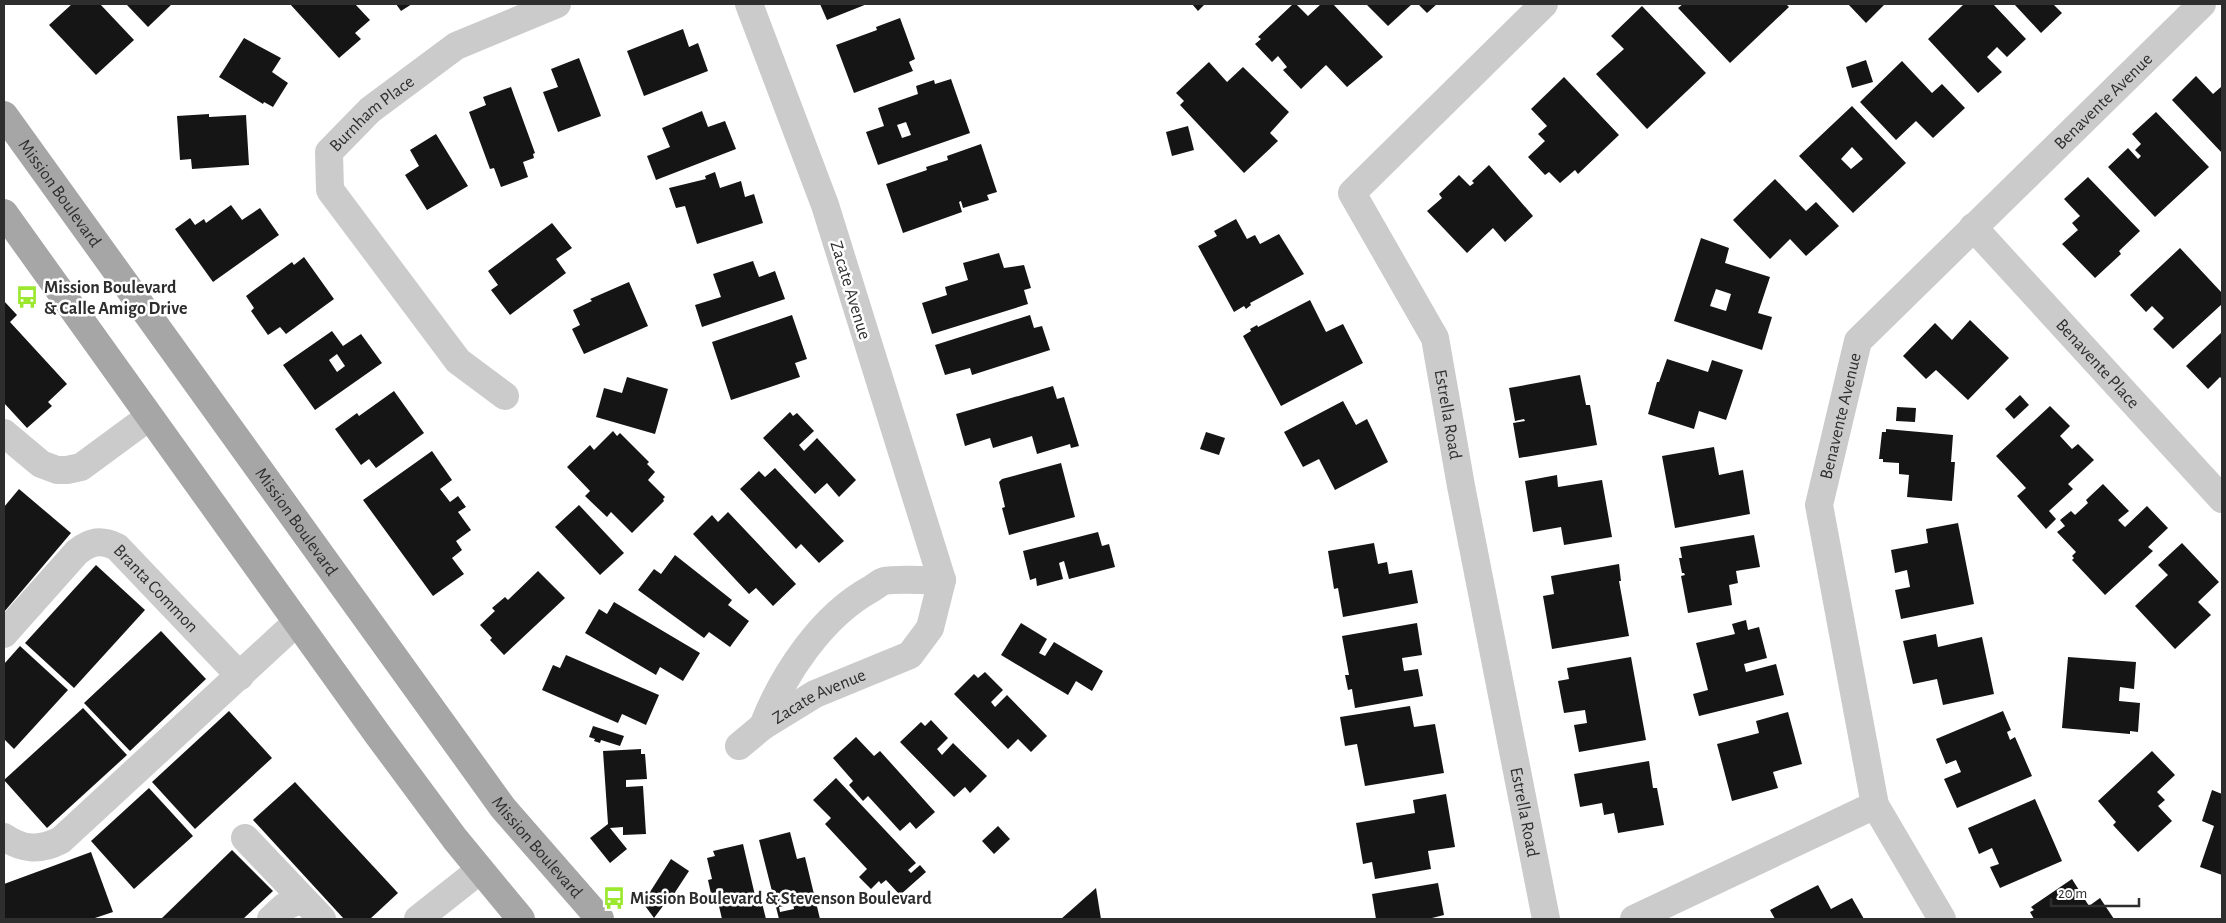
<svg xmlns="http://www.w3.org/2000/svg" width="2226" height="923" viewBox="0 0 2226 923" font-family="'Alegreya Sans',sans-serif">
<rect width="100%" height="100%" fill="#fff"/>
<g fill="#151515" fill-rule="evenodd">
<path d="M72 4H100L134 40 96 75 49 25Z"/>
<path d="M126 4H172L148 27Z"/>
<path d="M290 4H355L370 20 355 33 361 39 339 58Z"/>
<path d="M396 4H412L401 11Z"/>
<path d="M820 4H867L827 20Z"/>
<path d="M1192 4H1205L1198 11Z"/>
<path d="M1293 4H1296L1308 16 1321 4H1333L1383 57 1347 87 1326 65 1301 89 1283 70 1287 67 1278 56 1272 62 1255 44 1261 39 1258 37Z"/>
<path d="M1366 4H1412L1388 26Z"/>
<path d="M1418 4H1437L1427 13Z"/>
<path d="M1683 4H1786L1789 7 1730 63 1678 8Z"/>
<path d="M1848 4H1885L1866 23Z"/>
<path d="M1964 4H1993L2026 39 2007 57 1997 47 1987 57 2002 72 1978 93 1928 39Z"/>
<path d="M2014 4H2053L2062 13 2041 33Z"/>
<path d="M1642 6 1706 73 1647 129 1596 74 1624 49 1611 36Z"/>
<path d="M900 18 915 59 909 62 913 71 854 93 836 45 877 30 876 27Z"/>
<path d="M683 29 689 47 698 43 708 71 644 96 627 51Z"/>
<path d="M244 38 281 58 272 72 288 83 273 107 264 102 263 104 219 77Z"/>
<path d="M579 58 601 116 558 132 543 92 558 87 551 69Z"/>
<path d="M1866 60 1873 82 1852 88 1846 67Z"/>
<path d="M1902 61 1932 93 1942 84 1965 108 1933 138 1916 121 1896 140 1860 102Z"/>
<path d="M1209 62 1227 82 1243 67 1289 112 1270 133 1278 141 1244 173 1180 105 1184 101 1176 93Z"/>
<path d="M2196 76 2213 94 2221 87 2222 88V153L2172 100Z"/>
<path d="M1564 77 1619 135 1578 174 1575 170 1560 183 1549 172 1545 175 1528 157 1545 141 1538 134 1547 126 1531 109Z"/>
<path d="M951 79 970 133 878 165 866 132 884 126 878 108 918 94 916 86 934 80 935 84ZM906 122 911 135 902 138 897 125Z"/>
<path d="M511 87 535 153 533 154 534 158 523 162 528 177 501 187 494 168 490 169 469 112 486 105 483 97Z"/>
<path d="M1852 106 1906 163 1853 213 1799 156ZM1852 147 1863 159 1851 169 1841 159Z"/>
<path d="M702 111 708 127 725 121 736 149 656 180 647 156 670 147 662 128Z"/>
<path d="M2156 112 2209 167 2155 217 2108 167 2128 148 2138 159 2141 156 2135 150 2141 144 2132 134Z"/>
<path d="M209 114V117L246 115 249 165 192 169 191 159 180 160 177 116Z"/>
<path d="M1188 126 1194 150 1172 156 1166 132Z"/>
<path d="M436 134 468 186 427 210 405 175 419 166 410 150Z"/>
<path d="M981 144 997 192 987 195 989 200 963 208 961 201 959 202 962 212 903 233 886 184 927 170 926 167 948 160 947 156Z"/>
<path d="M1489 165 1533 216 1505 242 1493 228 1467 253 1427 211 1442 198 1439 194 1459 175 1470 186 1474 183 1472 181Z"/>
<path d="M715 172 720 188 741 181 745 197 754 194 763 223 697 244 685 206 676 208 669 188 706 179 705 176Z"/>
<path d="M2088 177 2140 231 2119 251 2121 254 2095 278 2062 244 2078 230 2072 223 2080 216 2064 199Z"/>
<path d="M1775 179 1806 211 1816 202 1839 226 1806 256 1790 239 1770 259 1733 220Z"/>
<path d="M231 205 242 220 260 208 279 235 213 282 175 229 190 218 195 225 204 219 206 223Z"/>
<path d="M1236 219 1247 239 1255 235 1260 244 1279 234 1304 274 1250 303 1251 305 1246 309 1244 306 1234 312 1198 246 1217 236 1214 231Z"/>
<path d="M552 223 572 248 556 259 566 273 510 315 491 290 498 285 488 271Z"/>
<path d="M1701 238 1729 248 1725 263 1770 277 1758 313 1772 317 1762 350 1674 321ZM1716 289 1731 294 1726 311 1710 306Z"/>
<path d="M2180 248 2222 293V304L2173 349 2153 329 2164 318 2152 306 2146 312 2130 295Z"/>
<path d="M999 253 1004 268 1024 265 1031 288 1024 290 1028 304 932 334 922 303 947 295 945 287 968 280 963 263Z"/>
<path d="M304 257 334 299 286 334 280 327 268 335 251 311 254 308 246 296 292 262 294 265Z"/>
<path d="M753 261 759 277 775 271 785 299 702 327 695 305 721 297 713 274Z"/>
<path d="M629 282 648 326 584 354 572 329 580 325 573 310 592 301 590 299Z"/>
<path d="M1310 300 1326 332 1343 324 1363 363 1281 406 1243 336 1251 331 1250 329 1257 325 1258 327Z"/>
<path d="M4 301 17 315 10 322 67 384 48 402 52 406 27 428 4 403Z"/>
<path d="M792 315 807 359 795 363 800 377 731 400 712 342Z"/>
<path d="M1030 315 1034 328 1042 326 1050 350 972 375 970 368 945 375 935 345Z"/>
<path d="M1970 320 2009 358 1968 400 1936 370 1926 379 1903 356 1935 323 1952 340Z"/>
<path d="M332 331 343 346 361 334 382 363 315 410 283 365ZM337 354 345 366 337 372 329 360Z"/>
<path d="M2222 332V379L2220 377 2208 389 2186 366Z"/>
<path d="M1667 359 1708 372 1712 360 1743 370 1726 420 1699 411 1694 429 1648 414 1657 382H1659Z"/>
<path d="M1580 375 1586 405H1590L1597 445 1519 458 1513 423 1525 421 1524 419 1515 421 1509 388Z"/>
<path d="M627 377 668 389 655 434 596 417 604 388 622 393Z"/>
<path d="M1053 386 1057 399 1064 397 1079 446 1071 448 1070 444 1037 454 1032 436 993 448 990 438 965 446 956 414Z"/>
<path d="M394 391 424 433 376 468 369 459 361 465 335 429 357 413 359 416Z"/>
<path d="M2020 395 2029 405 2014 419 2005 409Z"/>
<path d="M1343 401 1356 425 1367 419 1388 462 1335 490 1319 459 1303 467 1284 432Z"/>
<path d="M2050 406 2070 426 2060 436 2072 449 2078 444 2094 460 2068 484 2073 489 2049 511 2056 519 2046 529 2017 496 2026 488 1996 456Z"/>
<path d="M1897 407 1916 408 1915 422 1896 421Z"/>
<path d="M790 412 793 416 797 413 814 431 799 445 804 451 817 438 856 480 839 497 827 483 815 494 763 438Z"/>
<path d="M1886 429 1953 435 1951 462H1955L1952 501 1907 497 1909 475 1899 474V463L1883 462V459H1879L1882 432H1886Z"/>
<path d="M613 431 617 436 620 433 649 462 647 464 655 472 648 480 665 497 663 499 664 501 632 533 611 512 607 517 585 496 590 491 567 467 590 445 594 450Z"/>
<path d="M1206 432 1225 438 1219 455 1200 449Z"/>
<path d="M1714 447 1719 475 1743 470 1750 514 1675 528 1662 456Z"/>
<path d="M432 451 452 480 440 489 450 502 458 496 466 507 458 512 471 530 456 541 462 550 452 558 464 574 433 596 363 500Z"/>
<path d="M1061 463 1075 517 1009 535 1002 508 1005 507 999 482 1002 479Z"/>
<path d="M775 468 844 541 819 563 801 544 796 549 740 489 759 471 765 477Z"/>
<path d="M1557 475 1558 487 1602 480 1612 537 1564 545 1561 527 1533 532 1525 481Z"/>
<path d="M2103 484 2129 511 2118 520 2125 527 2147 506 2168 528 2148 547 2153 551 2105 595 2072 560 2074 558 2072 556 2076 552 2057 532 2065 526 2060 520 2071 511 2075 515 2088 503 2086 500Z"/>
<path d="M19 489 71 533 4 612V507Z"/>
<path d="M579 505 624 553 600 575 555 527Z"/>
<path d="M728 512 796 584 773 606 756 588 749 594 693 534 712 515 718 522Z"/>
<path d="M1958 523 1974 604 1901 619 1895 590 1910 587 1907 570 1895 573 1891 550 1928 543 1926 529Z"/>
<path d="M1098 532 1102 546 1109 544 1115 567 1069 579 1064 561 1059 563 1063 579 1037 586 1036 578 1030 580 1023 551Z"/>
<path d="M1754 535 1760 567 1736 571 1738 583 1729 585 1732 605 1688 613 1681 576 1685 575 1684 573H1682L1679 558H1682L1680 547Z"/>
<path d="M1374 543 1378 564 1387 562 1389 574 1412 570 1418 603 1343 617 1338 588 1334 589 1328 551Z"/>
<path d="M2182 543 2219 582 2198 602 2211 615 2175 649 2135 606 2168 575 2158 565Z"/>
<path d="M675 555 732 600 728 605 749 621 730 647 709 632 704 638 638 590 654 569 661 574Z"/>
<path d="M1619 564 1621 581H1619L1629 636 1552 649 1543 596 1554 594 1551 576Z"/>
<path d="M96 565 145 610 74 688 25 643Z"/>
<path d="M538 571 565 598 504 655 490 640 492 638 480 625 495 611 492 608 505 597 508 600Z"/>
<path d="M614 602 700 653 683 681 660 667 656 675 585 633 599 609 607 614Z"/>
<path d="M1746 620 1748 630 1759 627 1767 658 1744 664 1746 672 1776 664 1784 695 1699 716 1693 694 1708 690 1696 643 1735 634 1732 624Z"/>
<path d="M1021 623 1047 639 1039 653 1045 656 1054 642 1103 671 1092 691 1076 681 1068 695 1001 655Z"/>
<path d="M1417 623 1422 655 1402 658 1404 671 1418 669 1423 696 1355 708 1352 689 1348 690 1345 675H1349L1342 636Z"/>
<path d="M161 631 206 679 130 751 84 703Z"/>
<path d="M1936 634 1938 647 1982 637 1994 694 1943 705 1937 679 1913 684 1903 641Z"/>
<path d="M20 646 68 690 14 749 4 739V664Z"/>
<path d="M566 655 659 695 646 725 622 714 618 723 542 690 553 665 560 668Z"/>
<path d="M1631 657 1646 740 1579 752 1574 725 1587 723 1585 710 1564 713 1558 681 1569 679 1567 668Z"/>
<path d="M2068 657 2136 662 2134 689 2120 687 2119 701 2140 703 2138 732 2130 731V734L2062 728Z"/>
<path d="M985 672 1003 690 991 702 995 707 1007 695 1047 736 1031 752 1018 739 1008 749 954 694 974 674 978 678Z"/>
<path d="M1410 706 1414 727 1435 724 1444 773 1365 786 1357 744 1345 746 1340 717Z"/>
<path d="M83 708 127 755 47 828 4 780Z"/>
<path d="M229 711 272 758 195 829 152 782Z"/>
<path d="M2003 711 2011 730 2007 732 2010 740 2015 737 2032 776 1957 808 1944 779 1961 772 1956 760 1946 764 1936 739Z"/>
<path d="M1788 712 1802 764 1773 772 1778 788 1732 801 1717 744 1759 733 1756 721Z"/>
<path d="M931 720 948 738 937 749 942 755 953 743 987 776 970 793 965 787 954 797 900 742 921 722 925 726Z"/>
<path d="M593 726 624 736 620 746 601 740 600 743 594 741 595 739 589 737Z"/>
<path d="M856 737 874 756 880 751 935 812 916 829 910 822 900 831 868 796 863 801 849 785 853 781 833 758Z"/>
<path d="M641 749V754H645L647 779 626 780V787L643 786 646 834 623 835V827L610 828 627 849 610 863 590 838 608 824 603 751Z"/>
<path d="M2152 751 2175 775 2157 792 2165 800 2158 806 2172 821 2138 852 2113 825 2116 822 2098 801Z"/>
<path d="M1649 761 1653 788H1657L1664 825 1618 833 1614 813 1604 815 1602 803 1580 807 1574 774Z"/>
<path d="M836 778 916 863 908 870 911 873 920 865 926 872 900 895 886 880 881 884 879 881 871 889 859 877 867 869 825 824 831 818 813 800Z"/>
<path d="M295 782 398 893 370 919H344L253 820Z"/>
<path d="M149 788 193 836 134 889 91 841Z"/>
<path d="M2212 790 2222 794V875L2200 867 2214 826 2202 821Z"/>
<path d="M1446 794 1455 847 1428 851 1431 869 1375 879 1372 862 1363 864 1356 823 1415 813 1413 800Z"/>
<path d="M2035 799 2062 861 2000 888 1990 867 1999 864 1992 848 1979 854 1968 828Z"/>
<path d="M998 826 1010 839 994 854 982 841Z"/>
<path d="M790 832 797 859 805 857 820 919H779L759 840ZM793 904 794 909 780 912 779 907Z"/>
<path d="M743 844 757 904 762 903 766 919H722L718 902 713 903 708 880 712 879 707 858 715 856 713 851Z"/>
<path d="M232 850 273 891 243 919H161Z"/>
<path d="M91 852 113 912 92 919H5L4 884Z"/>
<path d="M671 859 689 871 668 903 666 902 654 918 643 903Z"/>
<path d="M2072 879 2089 906 2100 898 2114 919H2034L2030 912 2034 910 2031 907Z"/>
<path d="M1438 883 1444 915 1428 919H1376L1372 894Z"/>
<path d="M1818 885 1831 909 1852 898 1864 919H1775L1770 910Z"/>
<path d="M1096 888 1101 919H1061Z"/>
</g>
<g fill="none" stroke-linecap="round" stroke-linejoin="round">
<g stroke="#cbcbcb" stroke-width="28">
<path id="s1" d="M1544 4 1352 193 1435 338 1461 486 1546 919"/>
<path id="s2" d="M1973 227 2222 499"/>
<path id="s3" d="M505 396 458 361 330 190 329 152 370 110 456 46 557 4"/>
<path d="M4 433 41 464 57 470H67L81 467 149 417"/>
<path id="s4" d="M4 634 77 552C91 541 101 539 117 547L240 676"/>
<path d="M763 726C783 674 822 616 871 589 875 587 880 582 884 581 897 578 928 581 942 580"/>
<path id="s5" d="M739 746 763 726 815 694 910 655 930 628 942 580 825 205 749 4"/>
<path d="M4 837C23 850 40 851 61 840L297 622"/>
<path d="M245 838 322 919"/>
<path d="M271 919 284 907 302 899"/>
<path d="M418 919 480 870"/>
<path d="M1634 919 1875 805"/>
<path id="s6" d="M1942 919 1875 805 1819 505 1858 341 2202 4"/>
</g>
<g stroke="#a6a6a6" stroke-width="28">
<path id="s7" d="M4 115 503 808 600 919"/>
<path d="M4 213 378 735 455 839 521 919"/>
</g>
</g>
<defs>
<symbol id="bus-bare" viewBox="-9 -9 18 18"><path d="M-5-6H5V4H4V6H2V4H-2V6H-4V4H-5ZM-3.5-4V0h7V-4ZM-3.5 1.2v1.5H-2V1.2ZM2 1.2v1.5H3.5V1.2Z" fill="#9be82e" stroke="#fff" stroke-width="2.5" paint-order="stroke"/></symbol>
</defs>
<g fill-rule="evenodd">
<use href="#bus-bare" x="11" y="281" width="32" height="32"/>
<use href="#bus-bare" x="598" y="882" width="32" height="32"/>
</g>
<g text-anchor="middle" stroke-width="5" stroke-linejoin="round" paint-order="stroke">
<g font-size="18" fill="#2e2e2e" stroke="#fff">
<text dy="6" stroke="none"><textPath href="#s6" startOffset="949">Benavente Avenue</textPath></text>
<text dy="6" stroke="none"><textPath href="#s3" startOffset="368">Burnham Place</textPath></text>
<text dy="6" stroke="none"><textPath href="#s7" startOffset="96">Mission Boulevard</textPath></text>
<text transform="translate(851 290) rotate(73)" y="6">Zacate Avenue</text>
<text dy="6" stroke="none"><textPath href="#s2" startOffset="185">Benavente Place</textPath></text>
<text dy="6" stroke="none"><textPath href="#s1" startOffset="514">Estrella Road</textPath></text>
<text dy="6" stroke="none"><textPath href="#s6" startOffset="529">Benavente Avenue</textPath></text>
<text dy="6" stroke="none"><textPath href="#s7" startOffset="501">Mission Boulevard</textPath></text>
<text dy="6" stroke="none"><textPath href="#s4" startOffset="210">Branta Common</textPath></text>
<text dy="6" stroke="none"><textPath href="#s5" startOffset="95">Zacate Avenue</textPath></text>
<text dy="6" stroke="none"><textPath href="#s1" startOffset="919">Estrella Road</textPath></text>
<text dy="6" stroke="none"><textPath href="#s7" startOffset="906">Mission Boulevard</textPath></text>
</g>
<g font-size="18" font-weight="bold" fill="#2e2e2e" stroke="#fff" text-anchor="start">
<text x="44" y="293">Mission Boulevard<tspan x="44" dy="21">&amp; Calle Amigo Drive</tspan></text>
<text x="630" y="904">Mission Boulevard &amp; Stevenson Boulevard</text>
</g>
</g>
<rect width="2226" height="923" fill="none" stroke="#2e2e2e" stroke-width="10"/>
<path d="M2051 898v8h88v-8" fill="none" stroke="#2e2e2e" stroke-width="2.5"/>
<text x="2058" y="898" font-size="15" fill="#2e2e2e" stroke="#ffffff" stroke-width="4" paint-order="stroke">20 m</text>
</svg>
